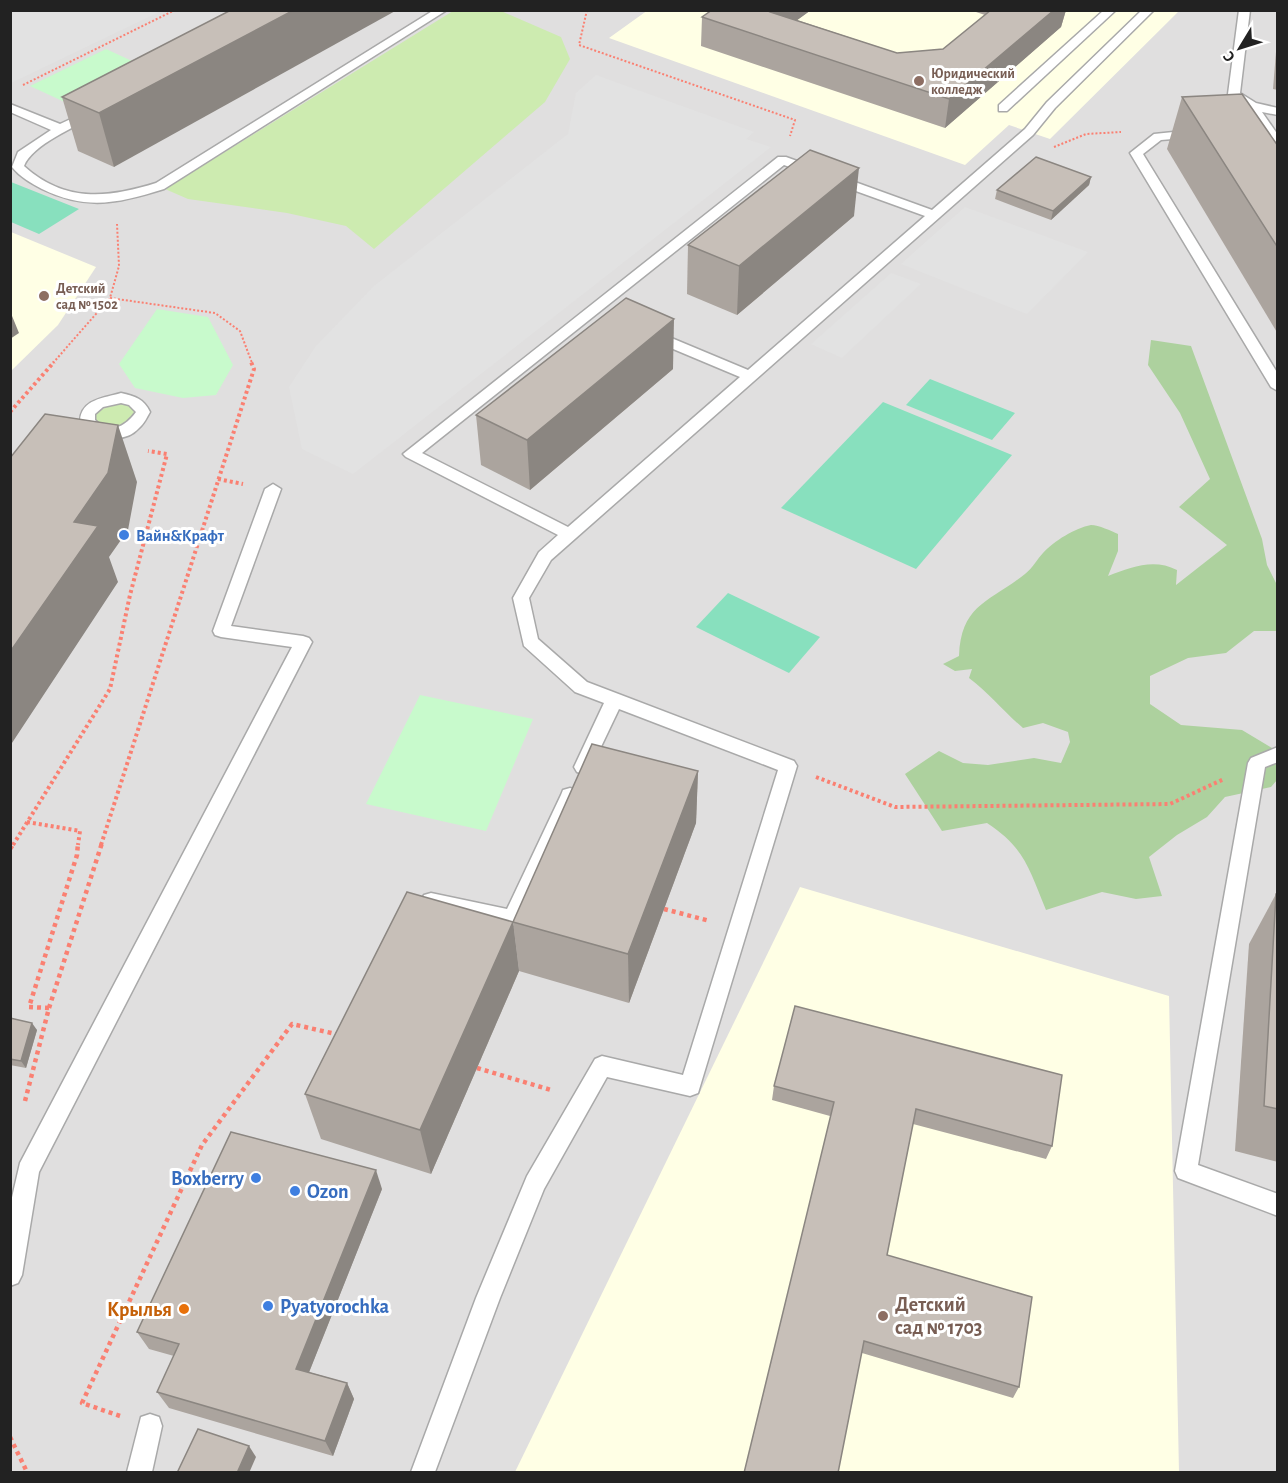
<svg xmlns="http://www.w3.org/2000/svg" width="1288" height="1483" viewBox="0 0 1288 1483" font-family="'Alegreya Sans',sans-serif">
<rect width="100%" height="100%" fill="#f2efe9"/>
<rect fill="#e0dfdf" x="11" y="11" width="1266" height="1461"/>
<g fill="#ffffe5">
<path d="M648 10 1179 11 1050 139 1009 125 965 165 609 38Z"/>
<path d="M11 232 96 267 58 325 11 371Z"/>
<path d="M800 887 1169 996 1179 1472H515Z"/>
</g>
<g fill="#cdebb0">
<path d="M453 11H501L561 37 570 59 545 102 374 249 346 226 287 213 188 199 165 189Z"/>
<path d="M123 403 131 406 134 412C128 429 113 426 98 424L95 419 97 412 113 404Z"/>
</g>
<path fill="#add19e" d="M1151 340 1191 346 1262 539 1267 565 1277 585V631H1254L1226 653 1188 658 1150 676V704L1181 725 1242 730 1277 751V780L1271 787 1225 797 1207 817 1177 835 1149 857 1162 896 1136 899 1102 892 1046 910C1029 869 1025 848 987 823L942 831 905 774 939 751 963 763 988 765 1034 758 1061 763 1070 742 1068 732 1043 723 1023 728C1004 712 989 693 969 678L972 669 955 671 943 664 959 656C961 604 990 602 1025 574 1033 568 1037 559 1043 553 1054 541 1075 528 1091 525 1099 525 1111 531 1118 534V551L1108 576C1131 567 1154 558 1177 570L1176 585 1227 545 1179 507 1210 479 1180 413 1148 365Z"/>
<g fill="#c8facc">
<path d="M106 49 143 66 69 104 30 86Z"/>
<path d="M157 309 208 317 233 365 216 395 183 398 135 388 119 364Z"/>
<path d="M420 695 533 719 486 831 366 804Z"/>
</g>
<g fill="#88e0be">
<path d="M10 182H11L79 209 39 234 11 222Z"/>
<path d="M930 379 1015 413 992 440 906 405Z"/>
<path d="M883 402 1012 455 916 569 781 508Z"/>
<path d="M728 593 820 637 789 673 696 627Z"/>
</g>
<g fill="#e2e2e2">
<path d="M11 10H161V11L11 83Z"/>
<path d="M596 75 754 132 746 139 771 147 353 474 302 449 289 387 316 346 374 286 568 134 576 93Z"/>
<path d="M965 207 1088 252 1027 314 901 264Z"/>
<path d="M891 273 921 284 842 358 811 344Z"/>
</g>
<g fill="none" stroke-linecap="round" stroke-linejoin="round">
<defs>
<g id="lane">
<path d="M434 10H447L164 189C119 203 87 211 42 189 31 183 20 177 12 167L18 152 51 130 10 112V104L60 124 92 109 96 110V116C76 126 32 145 24 166 65 203 108 198 156 183Z"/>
<path d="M1104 10H1116L1007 111H999V105Z"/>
<path d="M1142 10H1154L1055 108 1033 135 551 560 529 598 538 639 587 682 794 761 797 766 698 1093 690 1096 607 1077 544 1189 500 1298 435 1472H411L476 1298 527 1176 595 1059 602 1056 683 1075 778 770 619 709 589 772 583 774 577 772 574 767 604 703 575 692 524 646 513 598 539 552 558 535 406 457 403 454 778 157H786L932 210 1025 129 1047 102ZM784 165 925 216 748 370 657 332H647L645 335 647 338 740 377 568 527 422 453Z"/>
<path d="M1239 10H1250L1240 93 1256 103 1278 108V115L1262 112 1278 135V149L1274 148 1248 108 1228 94Z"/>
<path d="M1193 130 1197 131V137L1161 140 1143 154 1278 374V391L1271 387 1130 153 1154 134Z"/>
<path d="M121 393C135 396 144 399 150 412 147 417 144 424 139 428 123 446 92 438 80 421 81 399 104 398 121 393ZM121 403 129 405 136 412C125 427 110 435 95 420V414L103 407Z"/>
<path d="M273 484 281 489 231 626 303 636 309 638 312 642 39 1172 22 1275 18 1283 10 1286V1206L20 1163 292 647 221 637 215 635 213 631 265 489Z"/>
<path d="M1278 747V762L1265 767 1198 1165 1278 1194V1216L1178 1178 1175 1171 1248 763 1251 758Z"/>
<path d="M570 788 577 790 579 795 519 924 512 926 424 907 421 901 424 895 431 893 507 909 561 795 563 790Z"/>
<path d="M150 1414 159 1417 162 1426 152 1472H127L141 1417Z"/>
</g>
</defs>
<use href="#lane" stroke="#a9a9a9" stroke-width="3"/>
<g stroke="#fa8072" stroke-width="2" stroke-dasharray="2 2" stroke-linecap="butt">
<path d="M587 10 579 45 795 120 790 136"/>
<path d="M23 85 175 10"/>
<path d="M1054 147 1086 134 1121 132"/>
<path d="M110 298 215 313 240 331 252 363"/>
<path d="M53 363 110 298 119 266 117 224"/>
</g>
<g stroke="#fa8072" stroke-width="4" stroke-dasharray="3 3" stroke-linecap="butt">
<path d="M10 412 54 362"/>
<path d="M218 479 243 484"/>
<path d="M816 777 895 807 1170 804 1224 779"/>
<path d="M27 822 80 831 78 845"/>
<path d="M13 845 110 689 130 595 167 454 148 451"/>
<path d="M101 845 254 369 251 362"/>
</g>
<g stroke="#fa8072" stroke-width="4.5" stroke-dasharray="4 4" stroke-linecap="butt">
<path d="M10 849 14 843"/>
<path d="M664 909 710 921"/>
<path d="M49 1008 29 1007 77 855 78 843"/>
<path d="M477 1068 551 1090"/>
<path d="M25 1101 49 1008 102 843"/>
<path d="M120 1416 82 1403 202 1145 292 1024 340 1035"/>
<path d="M10 1437 27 1472"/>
</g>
<use href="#lane" fill="#fff" fill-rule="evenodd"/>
</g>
<g fill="#aba49e">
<path d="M231 10 114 167 78 151 62 97Z"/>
<path d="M712 10H811L797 20 897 53 943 49 985 15 970 10H1066L1061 27 945 128 701 46 702 17Z"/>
<path d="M1278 27V90L1273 89Z"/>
<path d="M1182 97 1278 146V334L1167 149Z"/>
<path d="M1091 177 1089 185 1051 220 995 199 997 190Z"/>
<path d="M854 216 737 315 687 294 688 245Z"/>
<path d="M673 369 530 490 481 465 476 415Z"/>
<path d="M698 771 696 823 629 1003 519 971 513 922Z"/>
<path d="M1276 894H1278V1162L1235 1151 1249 944Z"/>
<path d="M513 922 519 971 431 1174 321 1139 305 1094Z"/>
<path d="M795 1006 1052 1146 1046 1159 913 1124 887 1255 1019 1387 1013 1398 862 1353 830 1116 772 1100 774 1086Z"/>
<path d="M10 1018 37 1030 26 1068 10 1065Z"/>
<path d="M382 1189 309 1372 347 1383 354 1399 333 1456 169 1408 157 1392 174 1356 149 1349 137 1332Z"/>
</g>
<g fill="#8b8681">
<path d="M294 10H397L114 167 99 113Z"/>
<path d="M772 10H811L770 40V12Z"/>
<path d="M1052 10H1066L1061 27 945 128 949 99Z"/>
<path d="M859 168 854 216 737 315 739 266Z"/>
<path d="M1091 177 1089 185 1051 220 1053 211Z"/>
<path d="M10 311 19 333 10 339Z"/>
<path d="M674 319 673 369 530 490 527 440Z"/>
<path d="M118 425 137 482 128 530 109 557 118 582 10 746V652L74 522Z"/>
<path d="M698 771 696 823 629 1003 628 954Z"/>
<path d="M513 922 519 971 431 1174 420 1130Z"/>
<path d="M32 1023 37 1030 26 1068 21 1061Z"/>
<path d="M376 1170 382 1189 304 1385 296 1369Z"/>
<path d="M347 1383 354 1399 333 1456 325 1441Z"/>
<path d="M249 1446 256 1457 249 1473H237Z"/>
</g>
<g fill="#c7bfb8" stroke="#8b8681" stroke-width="1.5">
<path d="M231 10H294L99 113 62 97Z"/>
<path d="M712 10H772L770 12 897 53 943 49 991 10H1054L949 99 702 17Z"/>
<path d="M1242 94 1278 146V248L1182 97Z"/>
<path d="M810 150 859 168 739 266 688 245Z"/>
<path d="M1036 157 1091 177 1053 211 997 190Z"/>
<path d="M626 298 674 319 527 440 476 415Z"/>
<path d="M45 414 118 425 108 473 74 522 98 526 10 652V458Z"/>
<path d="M592 744 698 771 628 954 513 922Z"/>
<path d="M407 892 513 922 420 1130 305 1094Z"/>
<path d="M1276 894H1278V1109L1264 1106Z"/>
<path d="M795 1006 1062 1075 1052 1146 916 1109 887 1255 1032 1297 1019 1387 864 1341 838 1473H744L834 1102 774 1086Z"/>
<path d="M10 1018 32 1023 21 1061 10 1059Z"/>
<path d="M231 1132 376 1170 296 1369 347 1383 325 1441 157 1392 179 1344 137 1332Z"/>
<path d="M198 1429 249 1446 237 1473H177Z"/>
</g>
<g fill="#8d6e63" stroke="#fff" stroke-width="2">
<circle cx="919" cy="81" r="6"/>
<circle cx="44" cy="296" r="6"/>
<circle cx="883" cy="1316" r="6"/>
</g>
<g fill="#3f7fe0" stroke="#fff" stroke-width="2">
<circle cx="124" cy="535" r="6"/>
<circle cx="256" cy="1178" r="6"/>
<circle cx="295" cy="1191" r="6"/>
<circle cx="268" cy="1306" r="6"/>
</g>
<circle fill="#e8710a" stroke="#fff" stroke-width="2" cx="184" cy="1309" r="6"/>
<g text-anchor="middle" stroke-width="6" stroke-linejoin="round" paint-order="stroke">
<g font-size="14" font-weight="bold" fill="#785e54" stroke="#fff" text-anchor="start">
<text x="931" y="78">Юридический<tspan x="931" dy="16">колледж</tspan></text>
<text x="56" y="293">Детский<tspan x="56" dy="16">сад № 1502</tspan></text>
</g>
<g font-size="16" font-weight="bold" fill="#366cbe" stroke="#fff" text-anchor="start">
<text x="136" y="541">Вайн&amp;Крафт</text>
</g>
<g font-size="20" font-weight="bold" fill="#366cbe" stroke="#fff" text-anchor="start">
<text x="244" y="1185" text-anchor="end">Boxberry</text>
<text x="307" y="1198">Ozon</text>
<text x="280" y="1313">Pyatyorochka</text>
</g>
<g font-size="20" font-weight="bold" fill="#785e54" stroke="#fff" text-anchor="start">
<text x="895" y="1311">Детский<tspan x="895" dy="23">сад № 1703</tspan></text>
</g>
<g font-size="20" font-weight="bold" fill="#c56008" stroke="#fff" text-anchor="end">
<text x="172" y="1316">Крылья</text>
</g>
</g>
<rect width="1288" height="1483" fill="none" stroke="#222222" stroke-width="24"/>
<g transform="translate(1240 48) rotate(232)" stroke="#ffffff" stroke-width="4.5" paint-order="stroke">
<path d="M0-4.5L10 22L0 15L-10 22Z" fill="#222222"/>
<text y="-9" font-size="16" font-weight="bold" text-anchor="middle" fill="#222222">С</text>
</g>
</svg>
